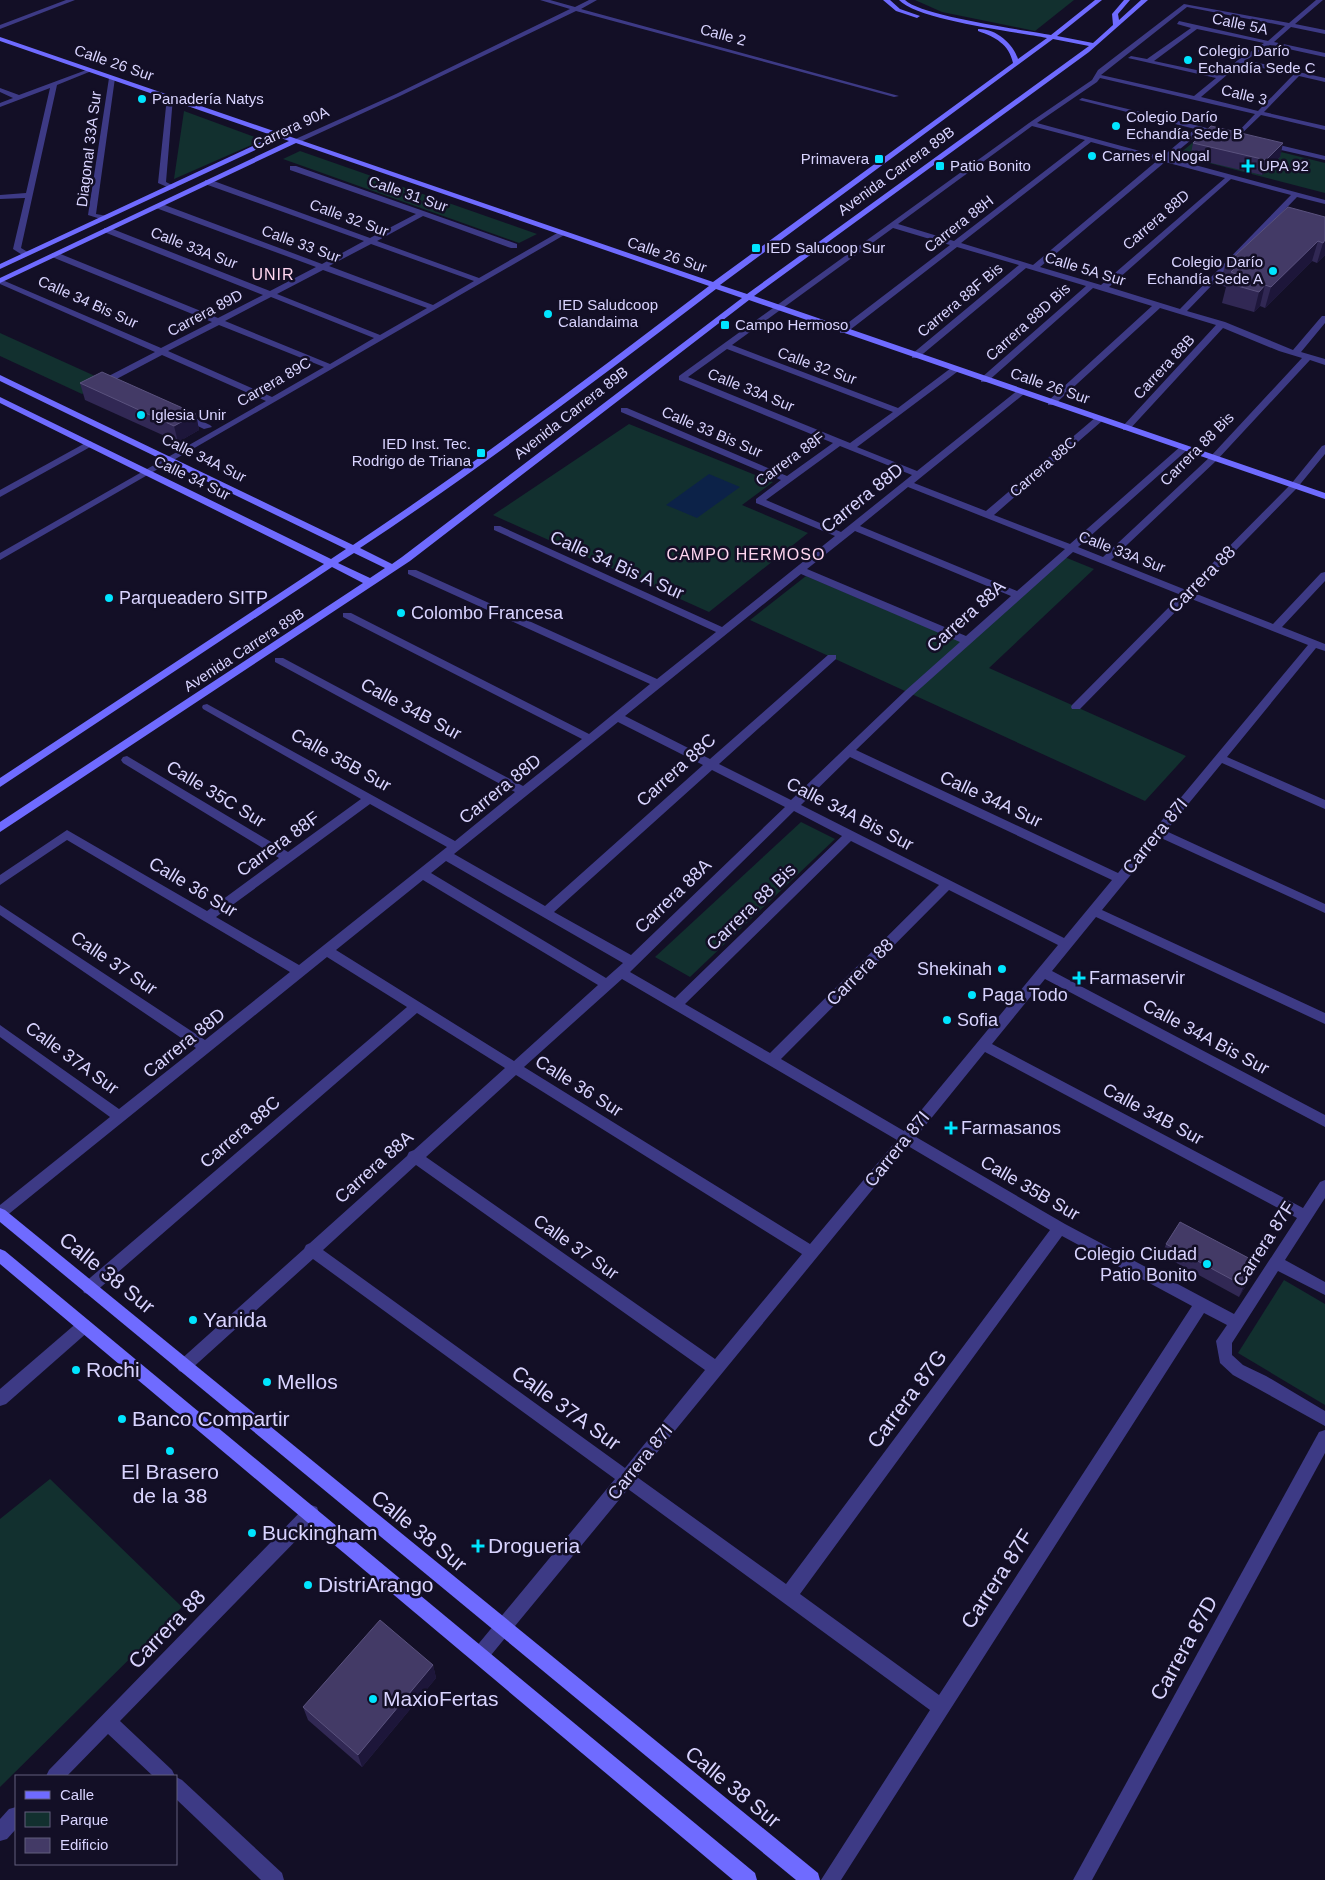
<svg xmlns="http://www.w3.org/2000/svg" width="1325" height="1880" viewBox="0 0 1325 1880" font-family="Helvetica,sans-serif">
<rect width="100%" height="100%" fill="#130f26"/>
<g fill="#12302f">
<path d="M915 0H1074L1035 31 942 12Z"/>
<path d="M184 111 263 140 174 179Z"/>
<path d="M1204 133 1325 163V193L1178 155Z"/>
<path d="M300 151 537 234 519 243 283 159Z"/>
<path d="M0 333 106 381 82 394 0 356Z"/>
<path d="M629 424 773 482 742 505 808 533 709 612 493 515Z"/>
<path d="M1062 556 1094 569 989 668 1186 756 1145 801 750 620 806 576 962 642Z"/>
<path d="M801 822 835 839 690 977 655 957Z"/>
<path d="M1284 1280 1325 1304V1405L1238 1353Z"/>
<path d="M50 1479 182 1607 0 1787V1519Z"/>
</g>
<path fill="#0c2248" d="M709 474 740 487 697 518 666 505Z"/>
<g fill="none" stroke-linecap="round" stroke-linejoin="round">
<g fill="#3d3a85" fill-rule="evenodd">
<path d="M66 0H75L0 29V25Z"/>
<path d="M540 0H550L575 7 589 0H597L581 9 899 96 894 97 576 11 400 96 298 143 291 141 396 94 570 9Z"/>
<path d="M1316 0H1323L1295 24 1325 30V34L1291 27 1274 42 1325 53V57L1270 45 1246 60 1325 78V82L1299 76 1264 112 1325 126V130L1261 115 1236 139 1234 138V136L1255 114 1100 78 1097 82 1037 123 1162 157 1195 129 1079 100 1082 98 1203 127 1227 134 1223 136 1202 131 1169 158 1325 200V204L1297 197 1187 311 1225 322 1293 350 1322 316H1325V323L1301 352 1325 359V365L1310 360 1217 460 1111 560 1186 590 1291 484 1322 446 1325 445V454L1297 488 1194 593 1273 624 1321 573 1325 572V581L1282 627 1325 644V651L1316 648 1227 757 1325 800V809L1222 763 1166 831 1325 904V913L1161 838 1102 910 1325 1013V1024L1096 917 1052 971 1325 1115V1127L1045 979 992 1044 1303 1208 1320 1182 1325 1180V1198L1285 1260 1325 1282V1295L1278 1271 1232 1343V1355L1243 1365 1266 1376 1325 1411V1426L1233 1375 1220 1363 1216 1341 1227 1325 1204 1313 841 1880H821L930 1710 628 1489 487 1660 481 1663 475 1660 472 1654 475 1648 615 1479 313 1259 189 1371 184 1373 179 1371 176 1366 179 1361 304 1249 306 1245 310 1243 407 1156 409 1152 414 1150 505 1068 417 1013 94 1293 89 1294 84 1293 82 1288 84 1283 407 1007 327 957 5 1217 0 1219V1205L110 1117 0 1037V1025L119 1109 196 1048 0 915V905L205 1040 290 972 67 840 0 885V875L67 830 207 911 279 858 123 763 121 760 123 757 127 756 288 852 361 799 203 709 202 707 203 705 207 704 455 841 515 792 275 662V658H283L523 786 582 739 343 617V613H351L589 734 650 684 408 574V570H416L657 679 716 632 494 530V526H500L722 627 835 536 756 503V499L781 480 621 412V408H627L787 476 833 443 679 380V376L1029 123 1092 80 1098 70 1184 4 1289 23ZM1187 7 1285 26 1268 41 1179 21 1177 24 1191 28 1147 59 1131 56 1128 58 1216 78 1194 96 1101 75ZM1197 29 1264 43 1238 60 1220 75 1154 61ZM1241 63 1293 75 1258 111 1201 97ZM1032 126 1085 140 954 241 898 224ZM1091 142 1158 160 1033 265 961 243ZM1165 162 1225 178 1101 285 1040 267ZM1231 179 1291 195 1180 309 1109 287ZM893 228 950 245 840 329V333H846L957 247 1019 265 912 354V358H918L1026 268 1086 286 981 378V382H987L1093 288 1152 306 1048 401V405H1054L1160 308 1216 325 1123 426V430H1129L1223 328 1279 351 1302 358 1211 456 1103 557 1078 547 1187 450V446H1181L1070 544 994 515 1102 421V417H1096L986 511 914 483 1024 394V390H1018L917 471 857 447 957 372V368H951L898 408 732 345ZM727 349 893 412 850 443 688 377ZM840 446 912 475 841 532 766 500ZM908 487 1065 549 1017 591 860 526ZM855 531 1011 596 966 636 807 569ZM1073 552 1181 595 1072 705 1071 707 1072 709H1080L1189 598 1308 645 1118 873 856 750 913 695ZM801 574 960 642 905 691 791 800 719 764 836 659V655H828L710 759 625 716ZM618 722 703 765 545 906 454 854ZM850 757 1112 880 1064 938 801 805ZM712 770 785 807 631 955 554 912ZM370 804 447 847 299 965 216 917ZM794 811 842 836 675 998 630 972ZM851 841 939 885 770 1053 685 1004ZM446 861 623 963 606 978 431 873ZM423 880 598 985 514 1061 336 950ZM949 890 1058 945 904 1131 781 1059ZM622 979 897 1140 810 1244 524 1067ZM985 1052 1297 1218 1234 1314 1065 1224 916 1137ZM516 1075 802 1254 715 1359 426 1157ZM908 1146 1050 1230 786 1584 637 1477ZM416 1165 705 1370 625 1468 323 1250ZM1062 1236 1192 1306 939 1695 800 1594Z"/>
<path d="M89 69 94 70 57 85 21 248 31 254 24 256 13 249 25 198 0 199V195L26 193 50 88 0 107V103L13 98 0 92V88L19 95Z"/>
<path d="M112 76 115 78 96 214 107 216 108 218 104 220 88 215 109 78Z"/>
<path d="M170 95 173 97 166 182 176 187 172 189 158 183 167 97Z"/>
<path d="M1267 142 1325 156V160L1264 146 1263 144Z"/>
<path d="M290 166H296L517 244V248H511L423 216 377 241 479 278 559 232 566 234 0 560V553L266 401 162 355 109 383H103V379L155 352 0 284V279L161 348 212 322 52 257V253H58L218 318 263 295 104 232V228H110L270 291 316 267 156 208V204H162L322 264 364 241 205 184V180H211L370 238 416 214 290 170ZM371 244 474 281 433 305 329 266ZM323 270 427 308 380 335 277 294ZM271 297 374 338 330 364 225 321ZM219 325 324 367 272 397 168 351Z"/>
<path d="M184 413 210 425 212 427 204 429 181 418V414Z"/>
<path d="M89 441 92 442V446L0 497V490Z"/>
<path d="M84 1319 89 1321 92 1326 89 1331 6 1404 0 1406V1389L79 1321Z"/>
<path d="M1325 1430V1453L1092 1880H1073L1319 1432Z"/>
<path d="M311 1505 317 1507 319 1513 317 1519 120 1721 172 1770 175 1776H153L108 1734 67 1776H46L49 1770 305 1507Z"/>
<path d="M176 1777 182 1780 282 1873 284 1880H261L176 1799Z"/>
<path d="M16 1807V1829L7 1839 0 1841V1819L9 1809Z"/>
</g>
<g fill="#6f6bff" fill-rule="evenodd">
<path d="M883 0H890L900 9 920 16 917 18 896 11Z"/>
<path d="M899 0H905C921 16 1024 30 1051 35L1095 0H1102L1057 36 1093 43 1113 25 1112 14 1124 0H1130L1118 14 1119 20 1141 0H1148L1089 52 754 296 1325 493V499L749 300 410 561 0 832V822L363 583 332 567 0 787V778L324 564 0 403V397L331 559 346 549 0 381V375L353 545C475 464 592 375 709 286L296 143 0 283V278L289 141 281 138 0 269V264L274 136 0 41V37L713 282 1013 63C1009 44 995 37 978 31V29C995 28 1013 43 1018 59L1047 38C1016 32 917 20 899 0ZM1053 39 1089 46 747 294 720 285ZM716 289 742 298 402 557 392 564 360 548C483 467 599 378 716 289ZM354 553 385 568 370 578 338 563Z"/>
<path d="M0 1208 5 1210 818 1873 820 1880H796L0 1222Z"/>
<path d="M0 1249 5 1251 755 1873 757 1880H733L0 1264Z"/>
</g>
</g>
<g fill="#312854">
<path d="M1193 143H1283L1280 157 1262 175 1190 158Z"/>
<path d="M1325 217V255L1317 263 1312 261 1265 308 1260 306 1254 312 1222 303 1226 287 1220 285 1225 265Z"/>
<path d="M80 383 196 414 199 430 178 442 85 400Z"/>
<path d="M1166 1244 1258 1263 1253 1274 1239 1297 1162 1255Z"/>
<path d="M433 1665 436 1678 362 1767 308 1720 303 1707Z"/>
</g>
<g fill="#1d163a">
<path d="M1283 143 1280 157 1262 175 1266 160Z"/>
<path d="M1325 240V255L1317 263 1323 243Z"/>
<path d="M1318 241 1312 261 1265 308 1271 287Z"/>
<path d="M1265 285 1260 306 1254 312 1259 292Z"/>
<path d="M196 414 199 430 178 442 174 426Z"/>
<path d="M1258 1263 1253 1274 1239 1297 1244 1286Z"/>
<path d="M433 1665 436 1678 362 1767 358 1755Z"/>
</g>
<g fill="#433a66" stroke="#5a527e">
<path d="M1211 126 1283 143 1266 160 1193 143Z"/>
<path d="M1288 207 1325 217V240L1323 243 1318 241 1271 287 1265 285 1259 292 1227 283 1236 274 1231 272 1235 268 1225 265Z"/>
<path d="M102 372 196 414 174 426 80 383Z"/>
<path d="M1180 1222 1258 1263 1244 1286 1166 1244Z"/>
<path d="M380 1620 433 1665 358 1755 303 1707Z"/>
</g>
<g fill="#00e5ff" stroke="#130f26" stroke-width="2">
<circle cx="1188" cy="60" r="5"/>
<circle cx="142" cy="99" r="5"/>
<circle cx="1116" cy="126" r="5"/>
<circle cx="1092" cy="156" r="5"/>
<rect x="874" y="154" width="10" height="10" rx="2.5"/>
<rect x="935" y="161" width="10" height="10" rx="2.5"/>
<path d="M1245.5 158.5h5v5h5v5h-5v5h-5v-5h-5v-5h5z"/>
<rect x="751" y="243" width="10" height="10" rx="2.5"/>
<circle cx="1273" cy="271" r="5"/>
<circle cx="548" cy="314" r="5"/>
<rect x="720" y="320" width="10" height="10" rx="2.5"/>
<circle cx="141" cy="415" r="5"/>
<rect x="476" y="448" width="10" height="10" rx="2.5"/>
<circle cx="109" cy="598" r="5"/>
<circle cx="401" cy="613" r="5"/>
<circle cx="1002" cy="969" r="5"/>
<path d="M1076.5 970.5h5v5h5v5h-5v5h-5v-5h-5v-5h5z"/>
<circle cx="972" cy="995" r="5"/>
<circle cx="947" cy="1020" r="5"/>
<path d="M948.5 1120.5h5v5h5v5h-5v5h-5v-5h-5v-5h5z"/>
<circle cx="1207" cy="1264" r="5"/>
<circle cx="193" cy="1320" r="5"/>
<circle cx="76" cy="1370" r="5"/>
<circle cx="267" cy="1382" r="5"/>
<circle cx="122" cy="1419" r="5"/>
<circle cx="170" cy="1451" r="5"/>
<circle cx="252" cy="1533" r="5"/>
<path d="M475.5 1538.5h5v5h5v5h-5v5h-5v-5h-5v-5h5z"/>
<circle cx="308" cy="1585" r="5"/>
<circle cx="373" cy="1699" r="5"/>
</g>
<g text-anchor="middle" stroke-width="5" stroke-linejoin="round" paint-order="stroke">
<g font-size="15" fill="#d9d4ff" stroke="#130f26">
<text transform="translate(1240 24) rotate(12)" y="5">Calle 5A</text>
<text transform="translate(723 35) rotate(15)" y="5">Calle 2</text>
<text transform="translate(114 63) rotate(19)" y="5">Calle 26 Sur</text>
<text transform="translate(1244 95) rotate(13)" y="5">Calle 3</text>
<text transform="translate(291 128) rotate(-25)" y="5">Carrera 90A</text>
<text transform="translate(89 149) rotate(-83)" y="5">Diagonal 33A Sur</text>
<text transform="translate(896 171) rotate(-36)" y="5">Avenida Carrera 89B</text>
<text transform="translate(408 194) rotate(19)" y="5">Calle 31 Sur</text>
<text transform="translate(349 218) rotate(20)" y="5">Calle 32 Sur</text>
<text transform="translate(1156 220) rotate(-41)" y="5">Carrera 88D</text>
<text transform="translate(959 224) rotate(-38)" y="5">Carrera 88H</text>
<text transform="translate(301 244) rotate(20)" y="5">Calle 33 Sur</text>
<text transform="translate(194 248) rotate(21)" y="5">Calle 33A Sur</text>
<text transform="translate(667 255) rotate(19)" y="5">Calle 26 Sur</text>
<text transform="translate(1085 269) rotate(17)" y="5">Calle 5A Sur</text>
<text transform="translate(960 300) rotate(-40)" y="5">Carrera 88F Bis</text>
<text transform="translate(88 302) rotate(24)" y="5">Calle 34 Bis Sur</text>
<text transform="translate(205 313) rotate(-28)" y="5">Carrera 89D</text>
<text transform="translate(1028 322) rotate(-42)" y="5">Carrera 88D Bis</text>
<text transform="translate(817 366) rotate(20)" y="5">Calle 32 Sur</text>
<text transform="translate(1164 367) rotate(-47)" y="5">Carrera 88B</text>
<text transform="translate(274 382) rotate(-30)" y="5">Carrera 89C</text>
<text transform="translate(1050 386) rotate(19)" y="5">Calle 26 Sur</text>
<text transform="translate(751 390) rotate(22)" y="5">Calle 33A Sur</text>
<text transform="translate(571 413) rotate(-38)" y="5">Avenida Carrera 89B</text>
<text transform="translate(712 432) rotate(23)" y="5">Calle 33 Bis Sur</text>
<text transform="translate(1197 449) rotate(-45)" y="5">Carrera 88 Bis</text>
<text transform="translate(204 458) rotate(26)" y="5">Calle 34A Sur</text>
<text transform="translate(790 459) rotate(-36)" y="5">Carrera 88F</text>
<text transform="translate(1043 467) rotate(-41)" y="5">Carrera 88C</text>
<text transform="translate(192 478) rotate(26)" y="5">Calle 34 Sur</text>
<text transform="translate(1122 552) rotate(21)" y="5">Calle 33A Sur</text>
<text transform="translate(244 650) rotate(-33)" y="5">Avenida Carrera 89B</text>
</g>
<g font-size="15" fill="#d9d4ff" stroke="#130f26" text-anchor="start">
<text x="1198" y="56">Colegio Darío<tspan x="1198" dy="17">Echandía Sede C</tspan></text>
<text x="152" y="104">Panadería Natys</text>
<text x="1126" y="122">Colegio Darío<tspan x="1126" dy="17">Echandía Sede B</tspan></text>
<text x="1102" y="161">Carnes el Nogal</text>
<text x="869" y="164" text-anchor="end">Primavera</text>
<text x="950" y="171">Patio Bonito</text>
<text x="1259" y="171">UPA 92</text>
<text x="766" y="253">IED Salucoop Sur</text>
<text x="1263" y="267" text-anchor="end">Colegio Darío<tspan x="1263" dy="17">Echandía Sede A</tspan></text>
<text x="558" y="310">IED Saludcoop<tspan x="558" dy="17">Calandaima</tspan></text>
<text x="735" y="330">Campo Hermoso</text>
<text x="151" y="420">Iglesia Unir</text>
<text x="471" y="449" text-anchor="end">IED Inst. Tec.<tspan x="471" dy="17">Rodrigo de Triana</tspan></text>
</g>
<g font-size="16" letter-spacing="1" fill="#ffd6f0" stroke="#130f26">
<text x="273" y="280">UNIR</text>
<text x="746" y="560">CAMPO HERMOSO</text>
</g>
<g font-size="18" fill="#d9d4ff" stroke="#130f26">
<text transform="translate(862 498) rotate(-39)" y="6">Carrera 88D</text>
<text transform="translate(617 565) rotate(24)" y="6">Calle 34 Bis A Sur</text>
<text transform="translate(1202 579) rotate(-45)" y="6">Carrera 88</text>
<text transform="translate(966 616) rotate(-42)" y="6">Carrera 88A</text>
<text transform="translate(411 709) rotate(28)" y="6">Calle 34B Sur</text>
<text transform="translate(341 760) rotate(29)" y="6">Calle 35B Sur</text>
<text transform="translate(676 770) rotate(-42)" y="6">Carrera 88C</text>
<text transform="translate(500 789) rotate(-39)" y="6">Carrera 88D</text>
<text transform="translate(216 794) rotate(31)" y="6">Calle 35C Sur</text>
<text transform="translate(991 799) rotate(25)" y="6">Calle 34A Sur</text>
<text transform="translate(850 814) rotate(27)" y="6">Calle 34A Bis Sur</text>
<text transform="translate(1155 836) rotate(-51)" y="6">Carrera 87I</text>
<text transform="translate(278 844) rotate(-36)" y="6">Carrera 88F</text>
<text transform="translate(193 887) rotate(31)" y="6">Calle 36 Sur</text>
<text transform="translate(673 896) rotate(-44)" y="6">Carrera 88A</text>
<text transform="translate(751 907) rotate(-44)" y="6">Carrera 88 Bis</text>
<text transform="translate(114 963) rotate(34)" y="6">Calle 37 Sur</text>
<text transform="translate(860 972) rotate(-45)" y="6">Carrera 88</text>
<text transform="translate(1206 1037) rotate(28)" y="6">Calle 34A Bis Sur</text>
<text transform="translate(184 1043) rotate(-39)" y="6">Carrera 88D</text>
<text transform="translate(72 1058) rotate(36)" y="6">Calle 37A Sur</text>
<text transform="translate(579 1086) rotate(32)" y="6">Calle 36 Sur</text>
<text transform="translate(1153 1114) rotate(28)" y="6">Calle 34B Sur</text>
<text transform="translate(240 1132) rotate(-41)" y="6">Carrera 88C</text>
<text transform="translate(897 1149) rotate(-51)" y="6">Carrera 87I</text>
<text transform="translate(374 1167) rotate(-42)" y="6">Carrera 88A</text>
<text transform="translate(1030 1188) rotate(30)" y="6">Calle 35B Sur</text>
<text transform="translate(1264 1244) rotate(-57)" y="6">Carrera 87F</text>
<text transform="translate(576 1247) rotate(35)" y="6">Calle 37 Sur</text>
<text transform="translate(640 1462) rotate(-51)" y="6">Carrera 87I</text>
</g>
<g font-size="18" fill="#d9d4ff" stroke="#130f26" text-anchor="start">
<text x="119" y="604">Parqueadero SITP</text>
<text x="411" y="619">Colombo Francesa</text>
<text x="992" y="975" text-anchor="end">Shekinah</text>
<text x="1089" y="984">Farmaservir</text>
<text x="982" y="1001">Paga Todo</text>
<text x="957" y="1026">Sofia</text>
<text x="961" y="1134">Farmasanos</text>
<text x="1197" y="1260" text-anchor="end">Colegio Ciudad<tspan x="1197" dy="21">Patio Bonito</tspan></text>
</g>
<g font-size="21" fill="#d9d4ff" stroke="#130f26">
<text transform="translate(107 1273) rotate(39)" y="7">Calle 38 Sur</text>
<text transform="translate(907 1399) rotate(-53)" y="7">Carrera 87G</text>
<text transform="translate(566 1408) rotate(36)" y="7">Calle 37A Sur</text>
<text transform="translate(419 1531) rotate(39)" y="7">Calle 38 Sur</text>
<text transform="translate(997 1579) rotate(-57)" y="7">Carrera 87F</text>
<text transform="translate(167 1629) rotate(-46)" y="7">Carrera 88</text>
<text transform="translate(1184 1648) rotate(-61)" y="7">Carrera 87D</text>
<text transform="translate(733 1787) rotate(39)" y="7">Calle 38 Sur</text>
</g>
<g font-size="21" fill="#d9d4ff" stroke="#130f26" text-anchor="start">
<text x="203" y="1327">Yanida</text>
<text x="86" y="1377">Rochi</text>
<text x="277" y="1389">Mellos</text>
<text x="132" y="1426">Banco Compartir</text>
<text x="170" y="1479" text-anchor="middle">El Brasero<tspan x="170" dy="24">de la 38</tspan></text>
<text x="262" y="1540">Buckingham</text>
<text x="488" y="1553">Drogueria</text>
<text x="318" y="1592">DistriArango</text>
<text x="383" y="1706">MaxioFertas</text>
</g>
</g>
<rect x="15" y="1775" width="162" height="90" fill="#130f26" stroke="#625e7d"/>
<rect x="25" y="1791" width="25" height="8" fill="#6f6bff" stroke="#625e7d"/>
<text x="60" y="1800" font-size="15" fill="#d9d4ff">Calle</text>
<rect x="25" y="1812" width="25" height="15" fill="#12302f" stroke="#625e7d"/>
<text x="60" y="1825" font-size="15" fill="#d9d4ff">Parque</text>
<rect x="25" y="1838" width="25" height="15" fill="#433a66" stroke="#625e7d"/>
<text x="60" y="1850" font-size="15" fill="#d9d4ff">Edificio</text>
</svg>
